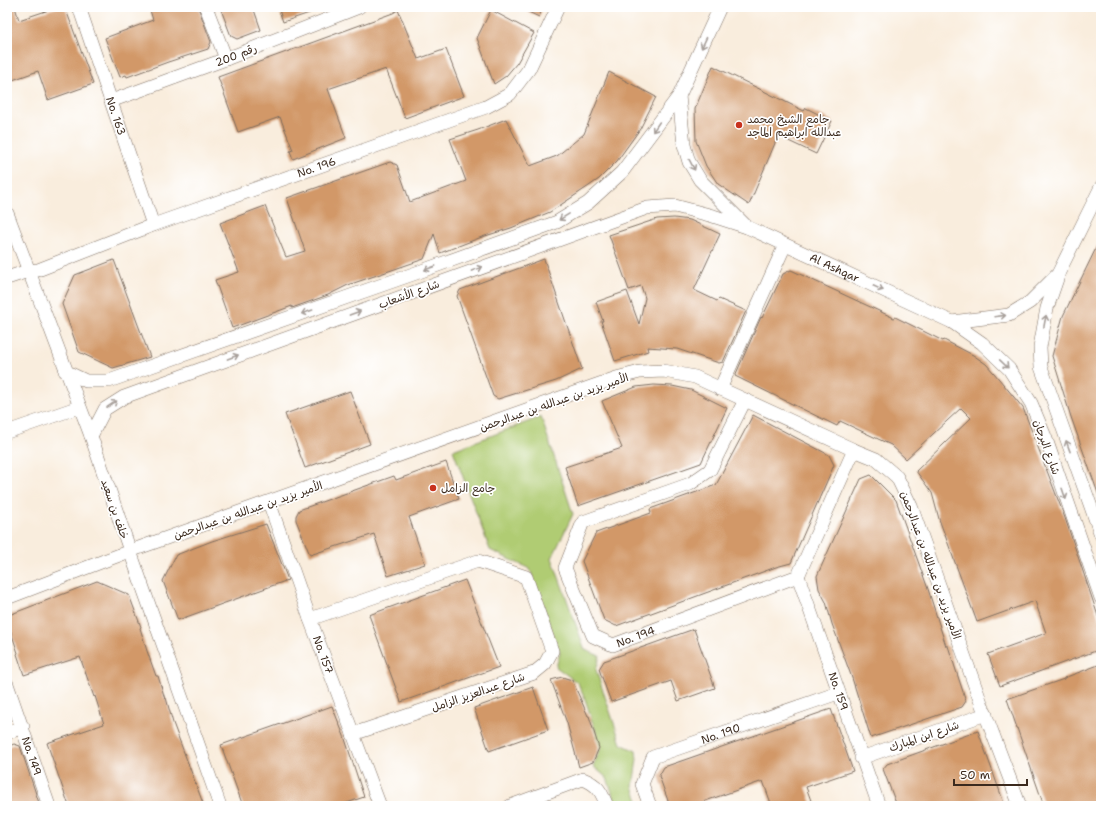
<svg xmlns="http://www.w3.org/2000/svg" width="1108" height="813" viewBox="0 0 1108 813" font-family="'Shantell Sans','Playpen Sans Arabic',sans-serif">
<rect width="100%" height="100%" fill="#fff"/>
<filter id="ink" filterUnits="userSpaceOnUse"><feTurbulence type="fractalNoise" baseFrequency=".025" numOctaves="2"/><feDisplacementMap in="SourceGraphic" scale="8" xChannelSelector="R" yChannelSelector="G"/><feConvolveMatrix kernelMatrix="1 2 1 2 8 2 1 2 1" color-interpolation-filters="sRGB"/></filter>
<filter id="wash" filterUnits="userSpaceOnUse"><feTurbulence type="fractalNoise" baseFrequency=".012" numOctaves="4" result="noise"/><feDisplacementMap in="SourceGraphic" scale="16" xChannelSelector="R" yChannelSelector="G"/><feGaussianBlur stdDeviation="0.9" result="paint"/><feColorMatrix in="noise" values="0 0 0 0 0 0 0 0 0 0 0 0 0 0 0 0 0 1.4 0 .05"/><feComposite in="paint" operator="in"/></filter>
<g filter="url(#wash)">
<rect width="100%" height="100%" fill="#f9eddd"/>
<path fill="#b0cc73" stroke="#767b48" d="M541 417 573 514 552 558 585 650 600 656 596 670 621 744 636 751 637 759 633 787 640 806H617L607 778 593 766 601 748 586 702 578 683 556 667 560 653 530 569 490 550 453 450Z"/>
<g id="blocks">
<g fill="#d29867">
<path d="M7 7H15L19 20 58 7H65L93 84 48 100 38 71 7 82Z"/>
<path d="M149 7H198L211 42 208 49 168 62 127 77 126 75 120 77 105 38 153 20Z"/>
<path d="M220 7H253L261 30 237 39 231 36Z"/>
<path d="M278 7H323L324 8 283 22Z"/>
<path d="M518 7H543L539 17Z"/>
<path d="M398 10 418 59 446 49 464 96 405 118 386 69 328 89 346 138 293 159 290 151 293 150 280 117 238 132 218 77 393 13Z"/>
<path d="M491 10 534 33 517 63 506 76 494 84 477 38Z"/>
<path d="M713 66 804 111 806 108 832 121 816 154 778 136 749 205 718 184 706 166 696 141 695 109Z"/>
<path d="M609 72 656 97 640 129 617 161 599 179 589 186 550 212 511 228 482 237 440 253 434 234 424 259 348 285 328 295 292 308V306L232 328 215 280 239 272 220 223 265 206 286 257 305 251 287 198 390 162 397 165 410 202 466 181 450 139 478 130 506 119 530 166 557 156 584 134Z"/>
<path d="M674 218 690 220 720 234 694 290 717 301 719 299 746 311 723 362 719 363 677 349 647 347 648 351 615 361 601 321H603L596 302 627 291 639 324 645 298 641 286 629 290 609 235 657 219Z"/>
<path d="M1101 238V499H1100L1071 417 1052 356 1063 316Z"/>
<path d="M544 259 582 369 556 381 498 399 493 396 457 296 460 290Z"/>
<path d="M114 260 150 357 113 368 79 352 62 304 75 275Z"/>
<path d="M791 270 894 318 895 317 943 341 944 340 973 355 986 364 994 373 1023 408 1065 518 1099 619 1101 618V649L1000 686 988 654 1046 633 1035 601 977 622 939 519 932 493 916 471 971 418 961 408 906 459 891 445 840 421 837 426 735 376 761 317 762 318 783 274Z"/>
<path d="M654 385 672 386 691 390 727 408 701 463 578 506 565 467 622 448 602 401 636 387Z"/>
<path d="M350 391 370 444 305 468 285 414Z"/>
<path d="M753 415 829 455 834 465 791 563 776 567 616 626 604 620 582 561 596 533 651 513 650 509 716 485Z"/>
<path d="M446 462 459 499 409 517 425 564 388 576 374 534 310 555 296 520V516L299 510 394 476 396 480Z"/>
<path d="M871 475 896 500 928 589 946 646H948L966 701 962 707 871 738 852 678 832 624 826 602 819 589 817 576 861 479Z"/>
<path d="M266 524 288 580 178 620 163 581 176 555 212 541Z"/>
<path d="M465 580 499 667 401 702 369 615Z"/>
<path d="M97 581 129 595 141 627 140 628 147 651 156 676H158L165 699 166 698 173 723 204 806H69L47 743 104 724 95 696 94 697 80 657 24 675 17 654 18 653 7 620 9 615Z"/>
<path d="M694 629 715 688 678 701 671 681 611 702 599 669 604 661Z"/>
<path d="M1101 664V806H1044L1007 699 1064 679V678Z"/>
<path d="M562 677 572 680 588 716H589L599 748 593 762 579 767 567 723 551 680Z"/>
<path d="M533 687 548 730 489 751 474 708Z"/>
<path d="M332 706 344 736 364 797 338 806H243L221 745Z"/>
<path d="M831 709 853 771 806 787 813 806H772L763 781 691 806H670L659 776 664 767Z"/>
<path d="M978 731 1005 806H897L883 769 887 764Z"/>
<path d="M14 744 20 746 40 806H7V747Z"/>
</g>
</g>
</g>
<g filter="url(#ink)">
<use href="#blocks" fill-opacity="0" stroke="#7e6e61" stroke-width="1"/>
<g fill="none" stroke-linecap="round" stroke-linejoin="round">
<defs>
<g id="minor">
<path id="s1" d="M79 7 153 225"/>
<path d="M206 7 226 59"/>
<path id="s2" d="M720 7 679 96 684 145 689 162 700 180 747 227 952 322 1009 315 1030 302 1058 274 1101 187"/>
<path d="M111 101 226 59 359 7"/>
<path d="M7 213 91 436 130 551 220 806"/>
<path d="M1058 276 1047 308 1040 347 1041 367 1101 535"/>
<path id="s3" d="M7 278 28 271 38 270 153 225 486 107 510 94 529 69 558 7"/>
<path d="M952 322 982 343 1009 369 1031 403 1046 439 1101 598"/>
<path d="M65 371 86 381H109L416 273 557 222 588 203 622 172 679 96"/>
<path d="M720 389 785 245"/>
<path id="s4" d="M745 400 710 470 690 484 583 522 565 568 593 636 613 645 798 576 854 450"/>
<path d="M7 432 79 407"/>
<path d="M91 436 105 409 124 397 647 208 675 206 713 216 747 227"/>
<path id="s5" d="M269 502 310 619 380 806"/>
<path id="s6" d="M798 576 879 806"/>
<path d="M7 598 130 551 616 378 640 372 664 371 695 377 854 450 876 459 897 477 911 506 980 700 1020 806"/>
<path d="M310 619 478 561 526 577 552 651 545 664 534 673 353 734"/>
<path id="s7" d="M7 684 49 806"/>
<path d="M7 733 23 727"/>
<path d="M861 758 986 714"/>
<path d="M510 806 583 779C598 785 601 791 607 806"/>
<path id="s8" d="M650 806 642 784 653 757 838 693"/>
</g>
</defs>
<use href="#minor" stroke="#7e6e61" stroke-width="14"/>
<use href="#minor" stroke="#fff" stroke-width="13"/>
</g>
<defs><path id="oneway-shaft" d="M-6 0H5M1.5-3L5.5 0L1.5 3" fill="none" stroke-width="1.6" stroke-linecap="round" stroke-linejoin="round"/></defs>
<g stroke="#a79f9a">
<use href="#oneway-shaft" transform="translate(704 43) rotate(115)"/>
<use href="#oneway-shaft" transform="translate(656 127) rotate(124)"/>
<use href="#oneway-shaft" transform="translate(692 165) rotate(62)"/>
<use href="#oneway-shaft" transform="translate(564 217) rotate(149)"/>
<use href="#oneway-shaft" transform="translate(430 268) rotate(160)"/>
<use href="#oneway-shaft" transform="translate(477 269) rotate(-20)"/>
<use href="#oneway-shaft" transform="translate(878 288) rotate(25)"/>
<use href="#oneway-shaft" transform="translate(307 312) rotate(161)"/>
<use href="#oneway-shaft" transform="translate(355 313) rotate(-20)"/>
<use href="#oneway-shaft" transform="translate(1000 316) rotate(-7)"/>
<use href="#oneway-shaft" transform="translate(1045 321) rotate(-79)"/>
<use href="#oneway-shaft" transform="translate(233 357) rotate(-20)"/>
<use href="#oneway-shaft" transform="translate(1004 364) rotate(44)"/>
<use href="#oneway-shaft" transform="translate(112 404) rotate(-34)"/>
<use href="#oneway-shaft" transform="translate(1068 446) rotate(-110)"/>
<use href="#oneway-shaft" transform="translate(1064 494) rotate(71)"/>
</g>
</g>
<g fill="#c8321e" stroke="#fff" stroke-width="1.5">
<circle cx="739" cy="125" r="4"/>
<circle cx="433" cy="488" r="4"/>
</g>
<g text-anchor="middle" stroke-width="3.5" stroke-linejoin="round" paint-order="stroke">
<g font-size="11" fill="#3b2a1e" stroke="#fff">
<text transform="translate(236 55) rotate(-21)" y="4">رقم 200</text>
<text dy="4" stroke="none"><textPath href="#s1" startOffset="115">No. 163</textPath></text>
<text dy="4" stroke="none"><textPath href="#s3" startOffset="329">No. 196</textPath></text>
<text dy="4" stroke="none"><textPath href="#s2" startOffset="349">Al Ashqar</textPath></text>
<text transform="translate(409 294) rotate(-20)" y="4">شارع الأشعاب</text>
<text transform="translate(554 402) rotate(-19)" y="4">الأمير يزيد بن عبدالله بن عبدالرحمن</text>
<text transform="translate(1047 447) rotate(70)" y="4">شارع البرجان</text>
<text transform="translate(115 509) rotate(71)" y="4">خلف بن سعيد</text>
<text transform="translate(248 510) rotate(-19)" y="4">الأمير يزيد بن عبدالله بن عبدالرحمن</text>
<text transform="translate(931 565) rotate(70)" y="4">الأمير يزيد بن عبدالله بن عبدالرحمن</text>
<text dy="4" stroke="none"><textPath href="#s4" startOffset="385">No. 194</textPath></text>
<text dy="4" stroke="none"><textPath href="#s5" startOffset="162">No. 157</textPath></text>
<text dy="4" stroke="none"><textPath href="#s6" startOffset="122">No. 159</textPath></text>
<text transform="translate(478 692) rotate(-19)" y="4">شارع عبدالعزيز الزامل</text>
<text dy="4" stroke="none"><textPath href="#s8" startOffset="124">No. 190</textPath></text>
<text transform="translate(924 736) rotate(-19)" y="4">شارع ابن المبارك</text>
<text dy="4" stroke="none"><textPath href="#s7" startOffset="76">No. 149</textPath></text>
</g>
<g font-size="11" fill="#3b2a1e" stroke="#fff" text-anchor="start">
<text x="747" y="123">جامع الشيخ محمد<tspan x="747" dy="13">عبدالله ابراهيم الماجد</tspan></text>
<text x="441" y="492">جامع الزامل</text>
</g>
</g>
<rect width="1108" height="813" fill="none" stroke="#fff" stroke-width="24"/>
<path d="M954 779v6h73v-6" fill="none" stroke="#3b2a1e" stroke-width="2"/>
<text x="960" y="779" font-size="12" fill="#3b2a1e" stroke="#ffffff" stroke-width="3" paint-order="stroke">50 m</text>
</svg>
